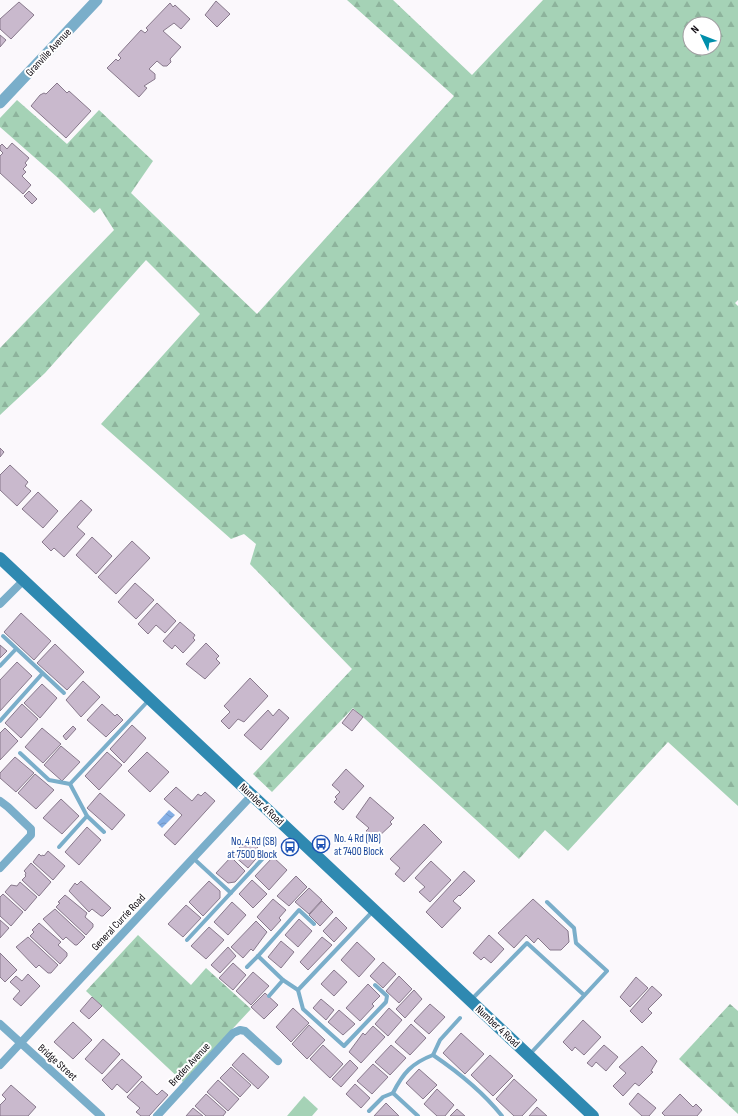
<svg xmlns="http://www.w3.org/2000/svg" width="738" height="1116" viewBox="0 0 738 1116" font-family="'Sofia Sans Condensed',sans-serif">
<defs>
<pattern id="forest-firs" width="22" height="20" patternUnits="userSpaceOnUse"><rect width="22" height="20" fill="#a5d2b6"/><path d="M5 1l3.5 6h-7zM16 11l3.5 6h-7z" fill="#8db39c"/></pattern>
<pattern id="water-waves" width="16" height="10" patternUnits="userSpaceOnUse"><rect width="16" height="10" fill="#84aee4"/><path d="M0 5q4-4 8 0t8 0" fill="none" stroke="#7194c3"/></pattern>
</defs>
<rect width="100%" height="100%" fill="#fbf8fc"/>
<path fill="#a5d2b6" d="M304 1096 318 1109 312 1116H287Z"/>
<g fill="url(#forest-firs)" fill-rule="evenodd">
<path d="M347 0H393L472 75 543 0H738V300L735 303 738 306V806L668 742 568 851 545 830 519 859 353 708 272 792 253 774 352 669 250 564 256 544 244 534 231 539 101 424 200 314 146 260 45 373 0 415V348L114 230 100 208 94 213 58 178 0 127V118L17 100 67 144 99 110 153 161 131 193 257 314 454 96ZM690 24H714V48H690Z"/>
<path d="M138 935 191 985 206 968 251 1009 183 1082 86 991Z"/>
<path d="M730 1004 738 1011V1114L679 1059Z"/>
</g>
<path fill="url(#water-waves)" d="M169 810 175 815 162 828 157 823Z"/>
<g fill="#c9b9cd" stroke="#88798c">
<path d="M216 1 230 14 217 27 205 15Z"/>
<path d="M19 2 34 15 11 39 0 29V19Z"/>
<path d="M170 3 173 7 175 5 190 19 181 29 174 23 163 31 181 47 170 59 171 62 167 66H163L157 61 149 69 155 74V79L144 86 147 88 139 97 107 68 116 59 118 61 121 58 118 55 141 30 145 33 148 30 146 28Z"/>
<path d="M0 35 6 40 0 47Z"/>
<path d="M57 83 67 93 69 91 91 111 66 138 31 106 40 95 44 93 46 94Z"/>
<path d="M12 143 29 158 25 163 27 165 23 169 26 172 22 176 31 185 23 194 0 173V156L3 153 0 150V146L2 144 7 149Z"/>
<path d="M29 191 37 199 32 204 24 196Z"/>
<path d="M0 448 4 452 0 457Z"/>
<path d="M10 465 28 482 25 486 31 491 17 506 0 490V475Z"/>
<path d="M38 492 58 511 43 528 22 509Z"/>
<path d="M81 500 92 510 77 527 85 534 64 557 54 548 51 551 42 542Z"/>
<path d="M92 537 112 556 96 574 76 555Z"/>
<path d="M132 541 150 558 116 594 98 577Z"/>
<path d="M135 583 154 600 136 619 118 602Z"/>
<path d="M157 603 176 621 165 633 156 625 148 634 138 624Z"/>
<path d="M21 613 51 641 34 660 4 632Z"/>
<path d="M180 622 195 635 193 638 195 640 183 653 175 645 172 649 163 641Z"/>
<path d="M206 643 219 656 216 659 220 663 205 679 186 664Z"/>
<path d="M55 644 84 672 67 690 37 663Z"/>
<path d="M0 645 7 651 0 658Z"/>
<path d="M17 662 32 676 0 711V680Z"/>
<path d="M250 678 268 696 244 722 238 719 229 729 221 721 230 712 224 706Z"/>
<path d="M83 681 100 697 81 717 66 700Z"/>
<path d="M42 684 57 698 40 718 24 703Z"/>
<path d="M22 704 38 719 21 738 5 723Z"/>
<path d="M102 704 115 716 117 714 123 720 106 737 87 720Z"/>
<path d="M279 709 289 718 261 750 244 735 268 710 273 716Z"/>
<path d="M353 709 363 717 352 731 342 723Z"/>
<path d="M132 725 146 738 124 763 110 749Z"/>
<path d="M73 726 76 729 66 740 63 736Z"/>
<path d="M5 728 18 741 0 760V733Z"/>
<path d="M42 728 61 744 43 763 25 747Z"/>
<path d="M61 746 80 762 62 781 44 765Z"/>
<path d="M107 752 122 765 99 790 85 776Z"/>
<path d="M147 752 169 772 150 792 128 771Z"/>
<path d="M15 757 34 773 16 792 0 778V773Z"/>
<path d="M346 769 364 786 343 810 334 802 337 799 335 797 340 792 332 785Z"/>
<path d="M35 774 54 790 36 809 18 793Z"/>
<path d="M176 787 192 801 198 794 201 796 205 792 215 801 175 845 164 835 182 815 164 799Z"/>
<path d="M100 793 125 815 112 830 87 808Z"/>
<path d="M370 797 394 818 390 822 392 824 376 839 366 831 369 828 356 817Z"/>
<path d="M61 799 79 816 62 834 43 818Z"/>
<path d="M424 824 442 842 404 882 395 874 400 868 390 859Z"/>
<path d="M87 827 101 840 79 865 65 852Z"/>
<path d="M248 838 262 852 248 868 233 855Z"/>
<path d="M48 851 65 866 53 880 33 862 39 854 41 856 43 855 44 856Z"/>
<path d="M231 857 245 871 235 882 228 883 216 873Z"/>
<path d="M273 857 287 870 269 890 255 876Z"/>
<path d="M431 861 451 880 430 902 419 892 425 887 415 878Z"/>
<path d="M31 863 51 882 39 896 22 880 26 876 25 875 26 873 24 871Z"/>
<path d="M464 871 475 881 460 896 459 895 453 901 461 908 442 928 426 912Z"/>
<path d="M296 876 307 887 289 906 277 896Z"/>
<path d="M252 880 267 894 253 908 239 894Z"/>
<path d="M81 881 111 908 103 916H101L92 909 89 912 69 891 75 883 77 885Z"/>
<path d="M209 881 220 891V898L203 916 189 902Z"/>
<path d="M20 882 37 897 25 911 5 892 11 885 17 886Z"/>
<path d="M309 888 322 900 309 914 295 902Z"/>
<path d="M3 894 23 912 11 926 0 916V897Z"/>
<path d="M65 895 87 913 85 917 93 924V927L86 935 56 907 60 903 58 902Z"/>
<path d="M273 899 286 910 279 918 281 920 271 931 257 917Z"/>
<path d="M533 899 568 931 569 942 561 950H550L538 938 534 943 526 935 514 948 498 933Z"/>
<path d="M322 901 333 912 320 926 309 915Z"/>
<path d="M232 902 246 915 228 935 214 922Z"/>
<path d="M186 905 201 918 183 937 168 924Z"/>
<path d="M55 909 85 937 77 945H75L66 937 63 940 43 919Z"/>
<path d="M336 917 347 928 334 942 323 931Z"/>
<path d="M299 919 312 931 298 947 285 935Z"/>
<path d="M0 920 9 928 0 938Z"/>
<path d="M256 921 267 932 253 951 251 949 243 958 231 947Z"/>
<path d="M39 923 61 942 58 945 67 953V956L60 964 30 936 34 932 32 930Z"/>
<path d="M209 927 224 940 206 959 191 946Z"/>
<path d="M489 935 504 949 491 963 484 957 481 960 473 953Z"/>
<path d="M28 937 58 965 51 973H48L39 965 36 968 16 947Z"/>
<path d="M322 937 332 945 308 970 300 962Z"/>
<path d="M281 941 294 952 281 968 268 957Z"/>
<path d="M357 942 375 959 359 977 341 960Z"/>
<path d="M228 947 236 956 220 973 211 965Z"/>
<path d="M0 953 17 970 5 982 0 977Z"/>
<path d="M383 962 396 974 383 988 370 976Z"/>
<path d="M233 963 246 975 233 990 219 978Z"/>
<path d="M334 970 347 982 334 996 321 984Z"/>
<path d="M253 972 269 986 251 1005 236 991Z"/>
<path d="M28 974 40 986 21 1006 13 999 20 991 10 982 16 976 22 981Z"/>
<path d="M399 976 412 989 399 1003 386 991Z"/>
<path d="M636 977 648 988 630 1007 620 997Z"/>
<path d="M368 984 380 996 372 1004 374 1006 360 1021 346 1008Z"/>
<path d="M652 986 662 995 648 1009 652 1013 642 1023 630 1011Z"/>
<path d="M414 990 422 999 405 1018 396 1009Z"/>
<path d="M265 993 278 1005 264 1019 251 1007Z"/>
<path d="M92 997 102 1006 89 1019 80 1011Z"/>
<path d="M321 999 334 1010 326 1020 313 1008Z"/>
<path d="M430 1004 445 1017 429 1034 414 1021Z"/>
<path d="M293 1008 309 1023 291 1042 276 1027Z"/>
<path d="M389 1008 402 1020 388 1036 375 1024Z"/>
<path d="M339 1010 355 1024 343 1035 328 1022Z"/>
<path d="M583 1020 601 1037 584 1055 575 1047 572 1051 563 1042Z"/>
<path d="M73 1022 92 1040 73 1059 54 1042Z"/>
<path d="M411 1024 426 1038 410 1055 395 1042Z"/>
<path d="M309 1025 325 1040 307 1059 292 1044Z"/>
<path d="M373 1026 385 1037 361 1063 349 1052 363 1033 365 1035Z"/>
<path d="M461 1033 484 1054 465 1074 443 1053Z"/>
<path d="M103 1039 120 1054 102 1074 85 1059Z"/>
<path d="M323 1045 343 1064 330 1078 310 1059Z"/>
<path d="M391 1045 406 1058 390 1075 375 1062Z"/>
<path d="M604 1045 618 1057 606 1071 596 1062 592 1067 587 1063Z"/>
<path d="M642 1046 657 1061 651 1071 653 1072 639 1086 635 1083 623 1096 613 1086 626 1073 619 1067Z"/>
<path d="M243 1053 269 1077 258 1089 232 1065Z"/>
<path d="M490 1055 513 1076 493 1096 471 1075Z"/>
<path d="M122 1059 142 1077 127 1093 117 1084 112 1090 102 1080Z"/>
<path d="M350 1060 358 1068 341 1087 332 1079Z"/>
<path d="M373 1064 388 1077 372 1094 357 1081Z"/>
<path d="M231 1067 251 1085 240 1097 220 1078Z"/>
<path d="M419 1069 437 1085 423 1099 406 1083Z"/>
<path d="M514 1079 537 1100 522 1116H514L496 1099Z"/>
<path d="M218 1080 239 1099 228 1111 207 1092Z"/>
<path d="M142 1081 157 1095 162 1090 168 1095 149 1116H141L136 1112 140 1108 127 1097Z"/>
<path d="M355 1084 370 1098 361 1108 346 1094Z"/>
<path d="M11 1085 36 1107 28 1116H0V1105L6 1099 2 1095Z"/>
<path d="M437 1089 454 1105 445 1116H437L424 1104Z"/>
<path d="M638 1093 656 1108 649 1116H642L629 1104Z"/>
<path d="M206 1094 226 1112 223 1116H206L195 1106Z"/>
<path d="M680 1094 693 1107 696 1104 702 1110 697 1116H665L662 1113Z"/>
<path d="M386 1103 399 1116H374Z"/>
<path d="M537 1107 547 1116H529Z"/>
<path d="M193 1108 203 1116H186Z"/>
<path d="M457 1109 465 1116H450Z"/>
</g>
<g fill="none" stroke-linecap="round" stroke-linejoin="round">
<g stroke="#7aaeca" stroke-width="4">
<path d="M3 636 64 693"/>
<path d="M0 666 16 649"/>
<path d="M0 721 42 674"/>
<path d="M20 753 49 780 70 784 87 816 104 832"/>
<path d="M70 784 149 700"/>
<path d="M59 847 87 816"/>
<path d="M193 858 231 893"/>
<path d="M187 940 267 854"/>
<path d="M258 956 283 980 298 990 303 1009 344 1046 386 1002 387 996 375 985"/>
<path d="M247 967 258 956 299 910 314 924"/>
<path d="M298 990 373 911"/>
<path d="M269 996 283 980"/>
<path d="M471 1000 527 943 584 995"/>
<path d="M530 1054 607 971 576 943 574 928 547 902"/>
<path d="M433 1055 440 1040 460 1018"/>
<path d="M393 1093C403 1073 412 1063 433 1055 458 1072 483 1092 502 1116"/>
<path d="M369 1111 383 1097 393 1093 418 1116"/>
</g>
<g stroke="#7aaeca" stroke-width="8">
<path d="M0 604 24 580"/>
<path d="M0 801 8 807 31 829V835L0 868"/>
<path d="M0 1024 101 1116"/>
<path d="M0 1065 252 795"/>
<path d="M157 1116 233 1033 240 1030 245 1031 278 1061"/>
</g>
<path stroke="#7aaeca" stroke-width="11" d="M0 103 97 0"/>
<path stroke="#2f89b1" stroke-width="12" d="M0 558 593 1116"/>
</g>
<defs>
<symbol id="bus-ring" viewBox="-11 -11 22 22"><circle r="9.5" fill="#fff" stroke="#1a4fb4" stroke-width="1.5"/><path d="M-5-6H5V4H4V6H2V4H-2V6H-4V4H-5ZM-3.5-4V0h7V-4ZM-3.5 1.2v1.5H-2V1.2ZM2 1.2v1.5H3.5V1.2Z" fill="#1a4fb4"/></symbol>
</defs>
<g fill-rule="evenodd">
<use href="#bus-ring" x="311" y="834" width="20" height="20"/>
<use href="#bus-ring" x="280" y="837" width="20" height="20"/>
</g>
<g text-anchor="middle" stroke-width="4" stroke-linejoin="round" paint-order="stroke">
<g font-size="11" fill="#110c13" stroke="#fff">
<text transform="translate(48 52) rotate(-47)" y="4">Granville Avenue</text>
<text transform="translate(262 804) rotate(43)" y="4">Number 4 Road</text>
<text transform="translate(118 922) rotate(-47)" y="4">General Currie Road</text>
<text transform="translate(498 1026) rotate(43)" y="4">Number 4 Road</text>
<text transform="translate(58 1062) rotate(42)" y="4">Bridge Street</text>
<text transform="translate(189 1064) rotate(-47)" y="4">Breden Avenue</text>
</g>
<g font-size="11" fill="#164399" stroke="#fff" text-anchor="start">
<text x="334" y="842">No. 4 Rd (NB)<tspan x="334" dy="13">at 7400 Block</tspan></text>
<text x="277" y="845" text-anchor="end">No. 4 Rd (SB)<tspan x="277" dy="13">at 7500 Block</tspan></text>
</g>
</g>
<g transform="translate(702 36) rotate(313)"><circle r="19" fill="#ffffff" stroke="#a09ea1"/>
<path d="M0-3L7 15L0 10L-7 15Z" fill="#008fab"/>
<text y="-6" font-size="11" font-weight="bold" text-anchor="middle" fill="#110c13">N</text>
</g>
</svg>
